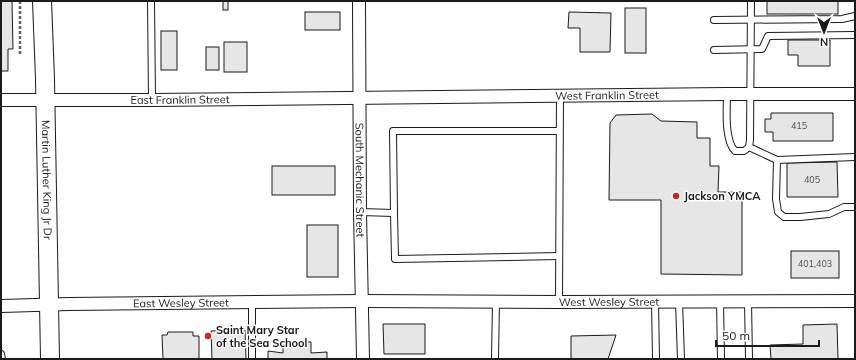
<svg xmlns="http://www.w3.org/2000/svg" width="856" height="360" viewBox="0 0 856 360" font-family="Mulish,sans-serif">
<rect width="100%" height="100%" fill="#fff"/>
<g fill="#e6e6e6" stroke="#1a1a1a">
<path d="M1 1H12L13 49H8V71H1Z"/>
<rect x="223" y="1" width="5" height="9"/>
<rect x="767" y="1" width="71" height="13"/>
<rect x="625" y="8" width="21" height="45"/>
<rect x="305" y="12" width="35" height="18"/>
<path d="M569 12 611 13 610 52H580V28H568Z"/>
<rect x="161" y="31" width="16" height="39"/>
<path d="M788 40H830V66H798V55H788Z"/>
<rect x="224" y="42" width="23" height="30"/>
<rect x="206" y="47" width="13" height="23"/>
<path d="M771 113H833V141H773V132H765V119H771Z"/>
<path d="M652 114 661 121 697 122V138H710V166H719L718 192H742V275L661 274V200H609L610 123 616 115Z"/>
<path d="M837 162 838 197H787V163Z"/>
<rect x="272" y="166" width="63" height="29"/>
<rect x="307" y="225" width="31" height="52"/>
<rect x="791" y="251" width="48" height="27"/>
<path d="M383 324H425V354H384Z"/>
<path d="M837 324 838 359H771L770 345 803 344V325Z"/>
<path d="M245 330 246 359H212L211 331Z"/>
<path d="M168 332H193V336H199V359H163L162 335H167Z"/>
<path d="M616 335 608 359H571V336Z"/>
<path d="M283 342H311V353L327 352V359H268V351L283 353Z"/>
</g>
<g fill="none" stroke-linecap="round" stroke-linejoin="round">
<defs>
<g id="lane">
<path d="M151 1 152 100"/>
<path d="M714 20 842 19 855 16"/>
<path d="M714 50 762 49 768 36 855 35"/>
<path d="M727 94C727 108 724 140 735 151H744L749 147 750 140 751 1"/>
<path d="M749 147 777 160"/>
<path d="M855 157 777 160 776 199 778 212 784 217H800L829 214 844 207H855"/>
<path d="M360 212 394 213 393 131H559"/>
<path d="M394 213 395 259 559 256"/>
<path d="M720 301 721 359"/>
<path d="M748 301 749 359"/>
<path d="M559 302 560 95"/>
<path d="M655 302 656 359"/>
<path d="M679 302 681 359"/>
<path d="M1 354 2 359"/>
<path d="M252 359V302"/>
<path d="M495 359 496 301"/>
</g>
<g id="street">
<path id="s1" d="M359 1 360 212 363 359"/>
<path id="s2" d="M1 100H152L727 94H855"/>
<path id="s3" d="M1 306 69 304 362 301 559 302 855 301"/>
</g>
<g id="secondary">
<path id="s4" d="M42 1 45 79 50 359"/>
</g>
</defs>
<use href="#lane" stroke="#1a1a1a" stroke-width="8"/>
<use href="#street" stroke="#1a1a1a" stroke-width="14"/>
<use href="#secondary" stroke="#1a1a1a" stroke-width="20"/>
<path stroke="#5f5f5f" stroke-width="2.5" stroke-dasharray="3 2" stroke-linecap="butt" d="M20 1V54"/>
<use href="#lane" stroke="#fff" stroke-width="6"/>
<use href="#street" stroke="#fff" stroke-width="12"/>
<use href="#secondary" stroke="#fff" stroke-width="18"/>
</g>
<g fill="#c62828" stroke="#fff" stroke-width="1.5">
<circle cx="676" cy="196" r="4"/>
<circle cx="208" cy="336" r="4"/>
</g>
<g text-anchor="middle" stroke-width="3" stroke-linejoin="round" paint-order="stroke">
<g font-size="9" fill="#4d4d4d">
<text x="799" y="129">415</text>
<text x="812" y="183">405</text>
<text x="815" y="267">401,403</text>
</g>
<g font-size="11" fill="#1a1a1a" stroke="#fff">
<text dy="4" stroke="none"><textPath href="#s2" startOffset="606">West Franklin Street</textPath></text>
<text dy="4" stroke="none"><textPath href="#s2" startOffset="179">East Franklin Street</textPath></text>
<text dy="4" stroke="none"><textPath href="#s4" startOffset="179">Martin Luther King Jr Dr</textPath></text>
<text dy="4" stroke="none"><textPath href="#s1" startOffset="179">South Mechanic Street</textPath></text>
<text dy="4" stroke="none"><textPath href="#s3" startOffset="608">West Wesley Street</textPath></text>
<text dy="4" stroke="none"><textPath href="#s3" startOffset="180">East Wesley Street</textPath></text>
</g>
<g font-size="11" font-weight="bold" fill="#1a1a1a" stroke="#fff" text-anchor="start">
<text x="684" y="200">Jackson YMCA</text>
<text x="216" y="334">Saint Mary Star<tspan x="216" dy="13">of the Sea School</tspan></text>
</g>
</g>
<rect width="856" height="360" fill="none" stroke="#1a1a1a" stroke-width="4"/>
<g transform="translate(824 32) rotate(180)" stroke="#ffffff" stroke-width="3" paint-order="stroke">
<path d="M0-3L7 15L0 10L-7 15Z" fill="#1a1a1a"/>
<text y="-6" font-size="11" font-weight="bold" text-anchor="middle" fill="#1a1a1a">N</text>
</g>
<path d="M716 340v6h103v-6" fill="none" stroke="#1a1a1a" stroke-width="2"/>
<text x="722" y="340" font-size="12" fill="#1a1a1a" stroke="#ffffff" stroke-width="3" paint-order="stroke">50 m</text>
</svg>
